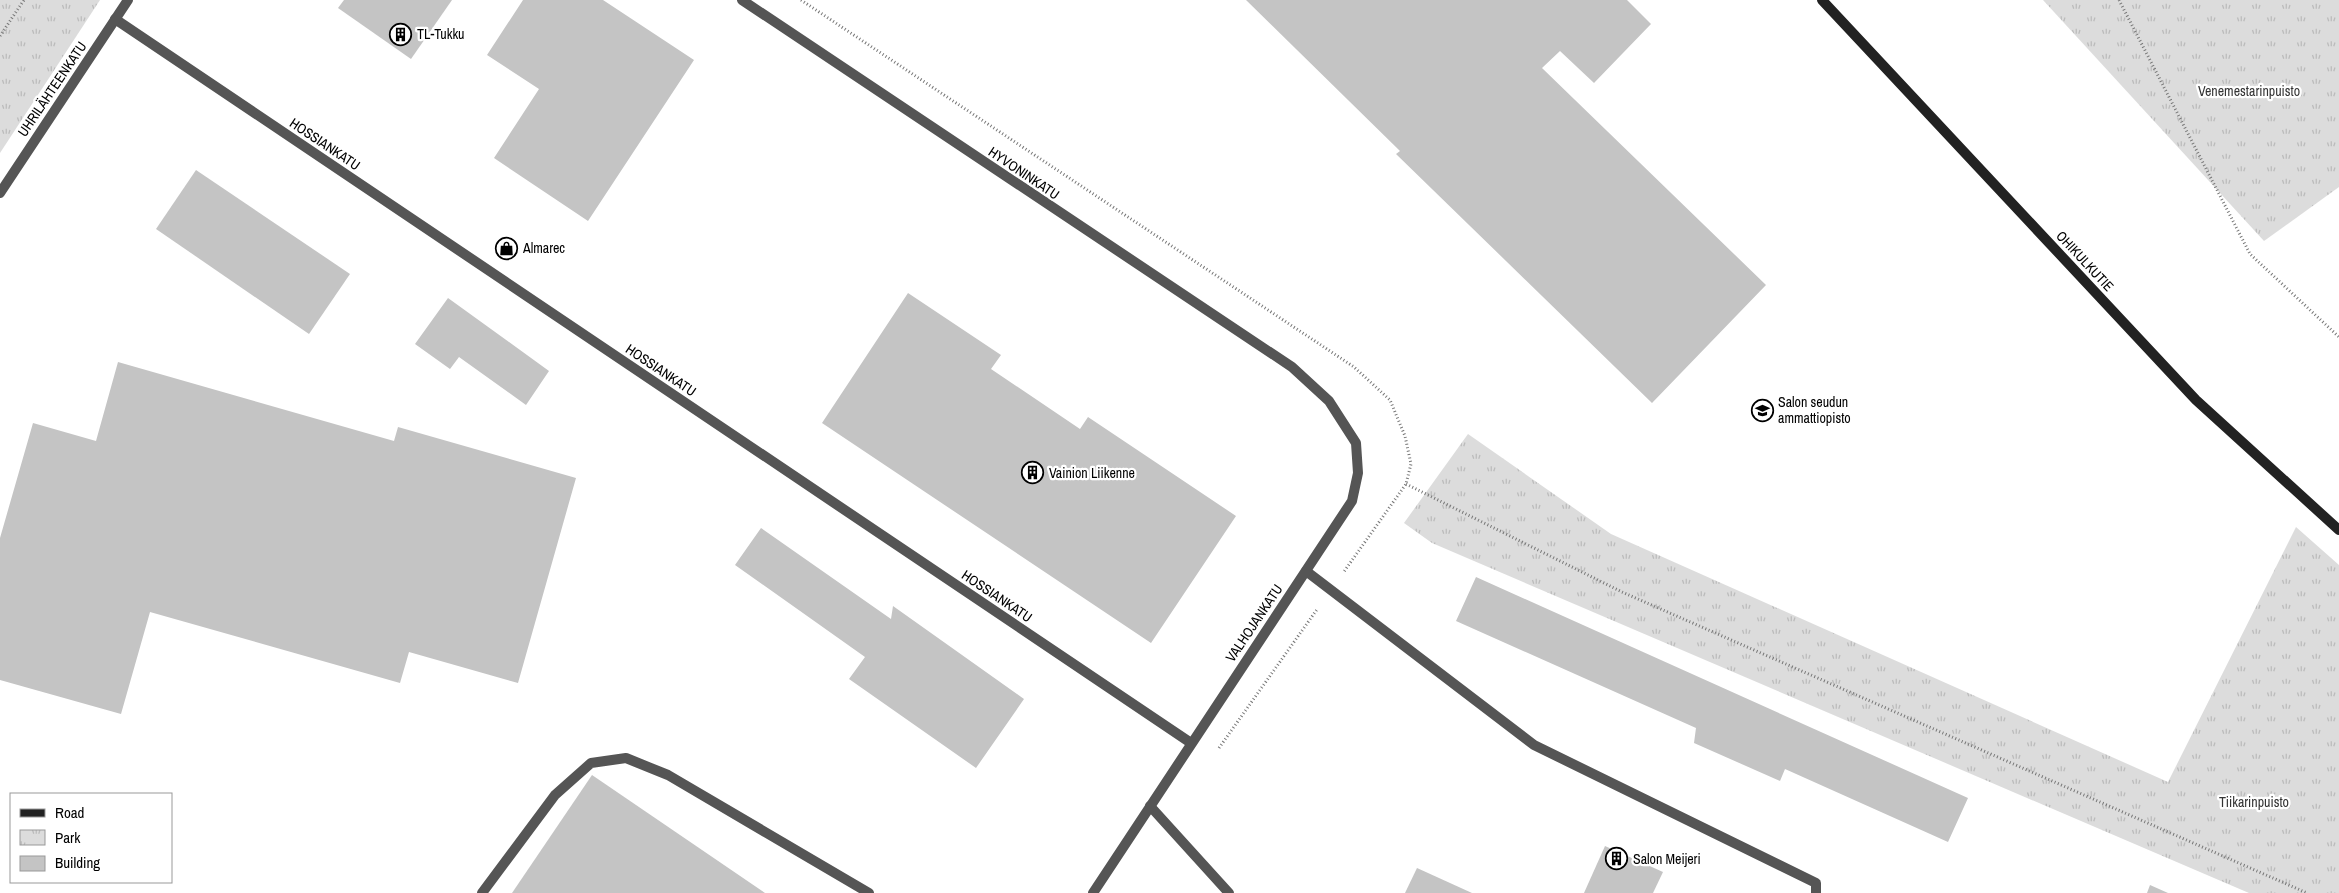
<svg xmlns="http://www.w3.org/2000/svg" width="2339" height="893" viewBox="0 0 2339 893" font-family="'Archivo Narrow',sans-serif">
<defs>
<pattern id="park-tufts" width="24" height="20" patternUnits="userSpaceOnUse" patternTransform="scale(1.25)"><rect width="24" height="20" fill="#dcdcdc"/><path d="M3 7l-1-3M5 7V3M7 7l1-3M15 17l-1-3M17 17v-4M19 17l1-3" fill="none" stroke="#bbb"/></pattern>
</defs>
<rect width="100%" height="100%" fill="#fff"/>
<g fill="url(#park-tufts)">
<path d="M0 0H100L0 153Z"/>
<path d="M2043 0H2339V187L2264 241Z"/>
<path d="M1468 434 1611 534 2168 782 2296 527 2339 565V893H2249L1432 543 1404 523Z"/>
</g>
<g fill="#c4c4c4">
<path d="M344 0H452L411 59 338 8Z"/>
<path d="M523 0H603L694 60 588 221 494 158 539 89 487 55Z"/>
<path d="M1246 0H1627L1651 24 1594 83 1560 51 1542 68 1766 285 1652 403 1396 154 1400 151Z"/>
<path d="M196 170 350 274 309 334 156 229Z"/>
<path d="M908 293 1001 355 991 369 1080 429 1088 417 1236 516 1151 643 822 423Z"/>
<path d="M448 298 549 371 526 405 459 357 450 369 415 344Z"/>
<path d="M118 362 394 441 398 427 576 478 518 683 409 652 400 683 150 612 121 714 0 680V538L33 423 96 441Z"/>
<path d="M761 528 891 619 893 606 1024 699 976 768 849 679 865 657 735 565Z"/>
<path d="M1476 577 1968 798 1948 842 1785 769 1780 781 1694 743 1696 728 1456 621Z"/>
<path d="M592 775 765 893H512Z"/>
<path d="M1605 846 1663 872 1653 893H1584Z"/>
<path d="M1417 868 1472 893H1405Z"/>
<path d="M2150 885 2168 893H2147Z"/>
</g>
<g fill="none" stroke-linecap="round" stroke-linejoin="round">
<g stroke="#777" stroke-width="3" stroke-dasharray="1 2.5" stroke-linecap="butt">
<path d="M801 0 1354 367 1390 400 1405 436 1411 464 1406 484 1343 573"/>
<path d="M2119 0 2250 254 2339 337"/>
<path d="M0 36 24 0"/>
<path d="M1406 484 1622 592 2307 893"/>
<path d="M1219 748 1318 608"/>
</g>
<g stroke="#555" stroke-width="10">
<path d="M1306 571 1534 745 1816 883V893"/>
<path d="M1150 806 1229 893"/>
<path d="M482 893 555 795 591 763 626 758 668 775 869 893"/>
</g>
<g stroke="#555" stroke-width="10">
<path d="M742 0 1292 367 1329 401 1356 443 1358 473 1352 501 1093 893"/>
<path d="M115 19 1191 743"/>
</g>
<path stroke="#555" stroke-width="10" d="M0 193 128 0"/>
<path stroke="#222" stroke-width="10" d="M1822 0 2196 400 2339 530"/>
</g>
<defs>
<symbol id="building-ring" viewBox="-11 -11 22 22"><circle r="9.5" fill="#fff" stroke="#000" stroke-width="1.5"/><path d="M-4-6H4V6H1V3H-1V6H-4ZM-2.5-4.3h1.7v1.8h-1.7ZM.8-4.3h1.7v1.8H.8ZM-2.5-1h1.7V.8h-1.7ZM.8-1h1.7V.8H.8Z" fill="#000"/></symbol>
<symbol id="shop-ring" viewBox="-11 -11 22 22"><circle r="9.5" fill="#fff" stroke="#000" stroke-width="1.5"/><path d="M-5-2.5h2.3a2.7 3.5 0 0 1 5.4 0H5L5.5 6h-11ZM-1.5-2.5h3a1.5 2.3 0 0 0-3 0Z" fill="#000"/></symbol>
<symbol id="school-ring" viewBox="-11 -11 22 22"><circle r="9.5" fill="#fff" stroke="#000" stroke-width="1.5"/><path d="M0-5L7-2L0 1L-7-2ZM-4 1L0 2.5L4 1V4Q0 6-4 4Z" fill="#000"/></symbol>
</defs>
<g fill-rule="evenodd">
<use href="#building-ring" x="388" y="22" width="25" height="25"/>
<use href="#shop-ring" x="494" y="236" width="25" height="25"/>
<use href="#school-ring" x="1750" y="398" width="25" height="25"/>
<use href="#building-ring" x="1020" y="460" width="25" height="25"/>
<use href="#building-ring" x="1604" y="846" width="25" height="25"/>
</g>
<g text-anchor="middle" stroke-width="4.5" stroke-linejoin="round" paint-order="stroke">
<g font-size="14" fill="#000" stroke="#fff" text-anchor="start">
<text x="417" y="39">TL-Tukku</text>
<text x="523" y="253">Almarec</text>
<text x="1778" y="407">Salon seudun<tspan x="1778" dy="16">ammattiopisto</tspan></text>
<text x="1049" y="478">Vainion Liikenne</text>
<text x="1633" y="864">Salon Meijeri</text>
</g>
<g font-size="14" fill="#000" stroke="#fff">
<text transform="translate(52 89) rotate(-56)" y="5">UHRILÄHTEENKATU</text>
<text transform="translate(325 144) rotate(34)" y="5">HOSSIANKATU</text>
<text transform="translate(1024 173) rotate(34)" y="5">HYVONINKATU</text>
<text transform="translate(2085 261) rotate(47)" y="5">OHIKULKUTIE</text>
<text transform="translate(661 370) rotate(34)" y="5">HOSSIANKATU</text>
<text transform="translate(997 596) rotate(34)" y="5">HOSSIANKATU</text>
<text transform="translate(1254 623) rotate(-56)" y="5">VALHOJANKATU</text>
</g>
<g font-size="14" fill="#333" stroke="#fff">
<text x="2249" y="96">Venemestarinpuisto</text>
<text x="2254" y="807">Tiikarinpuisto</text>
</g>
</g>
<rect x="10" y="793" width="162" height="90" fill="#ffffff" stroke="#999999"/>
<rect x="20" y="809" width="25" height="8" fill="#222222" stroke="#999999"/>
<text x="55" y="818" font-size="15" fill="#000000">Road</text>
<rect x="20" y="830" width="25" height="15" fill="url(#park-tufts)" stroke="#999999"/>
<text x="55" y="843" font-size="15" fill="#000000">Park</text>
<rect x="20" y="856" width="25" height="15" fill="#c4c4c4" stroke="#999999"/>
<text x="55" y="868" font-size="15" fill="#000000">Building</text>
</svg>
